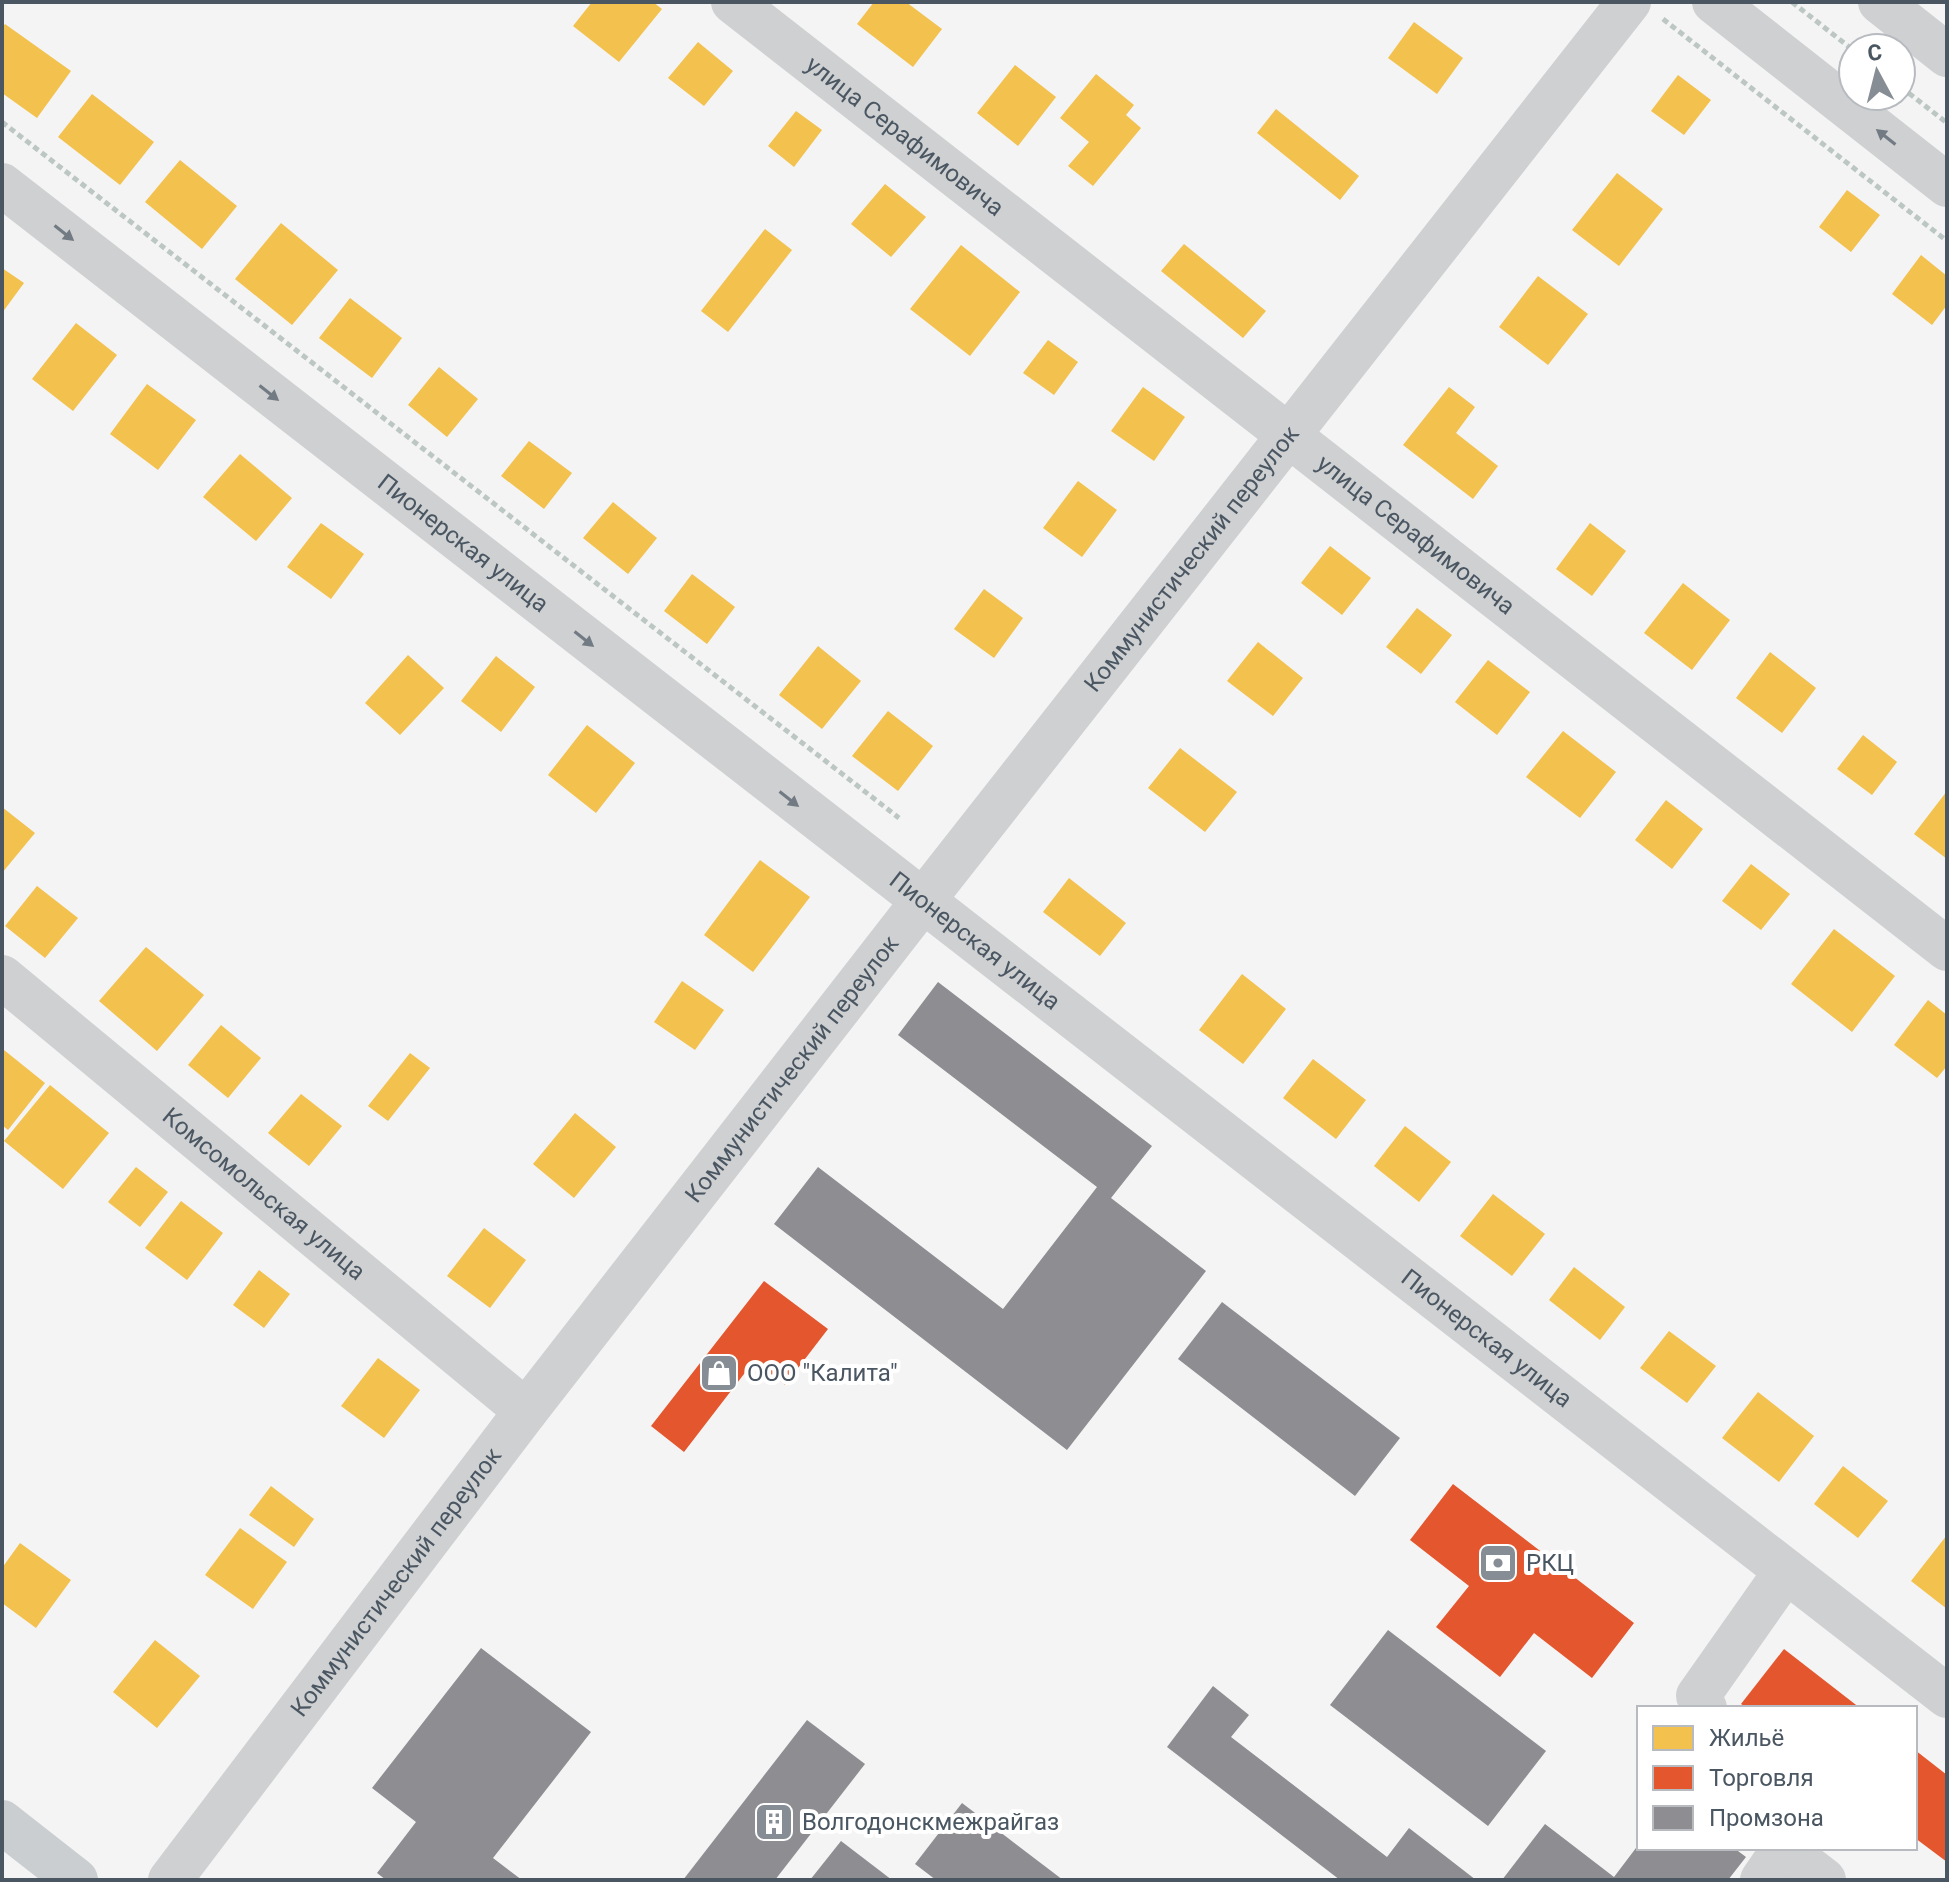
<svg xmlns="http://www.w3.org/2000/svg" width="1949" height="1882" viewBox="0 0 1949 1882" font-family="Roboto,sans-serif">
<rect width="100%" height="100%" fill="#f4f4f4"/>
<g fill="#f2c14e">
<path d="M592 2H653L662 9 619 62 573 26Z"/>
<path d="M874 2H906L942 29 913 67 857 24Z"/>
<path d="M1414 22 1463 58 1437 94 1388 58Z"/>
<path d="M5 24 71 71 37 118 2 93V28Z"/>
<path d="M698 42 733 71 704 106 668 78Z"/>
<path d="M1015 65 1056 97 1018 146 977 113Z"/>
<path d="M1096 74 1134 105 1126 115 1141 128 1093 186 1068 166 1089 142 1060 118Z"/>
<path d="M1678 75 1711 100 1684 135 1651 111Z"/>
<path d="M92 94 154 142 120 185 58 137Z"/>
<path d="M1276 109 1359 176 1340 200 1257 133Z"/>
<path d="M796 111 822 130 794 167 768 146Z"/>
<path d="M180 160 237 206 202 249 145 202Z"/>
<path d="M1617 173 1663 209 1619 266 1572 230Z"/>
<path d="M885 184 926 217 891 257 851 224Z"/>
<path d="M1847 190 1880 215 1851 252 1819 227Z"/>
<path d="M281 223 338 270 292 325 235 279Z"/>
<path d="M765 229 792 250 728 332 701 311Z"/>
<path d="M1184 244 1266 311 1243 338 1161 271Z"/>
<path d="M961 245 1020 292 970 356 910 309Z"/>
<path d="M1921 255 1947 276V305L1932 325 1892 294Z"/>
<path d="M2 268 24 283 2 313Z"/>
<path d="M1538 276 1588 314 1548 365 1499 327Z"/>
<path d="M350 298 402 338 372 378 319 338Z"/>
<path d="M76 323 117 355 73 411 32 379Z"/>
<path d="M1048 340 1078 362 1054 395 1023 373Z"/>
<path d="M439 367 478 399 447 437 408 405Z"/>
<path d="M147 384 196 420 158 470 110 434Z"/>
<path d="M1143 387 1185 417 1154 461 1111 431Z"/>
<path d="M1449 387 1475 407 1456 433 1498 466 1473 499 1403 445Z"/>
<path d="M529 441 572 473 544 509 501 476Z"/>
<path d="M240 454 292 498 256 541 203 497Z"/>
<path d="M1078 481 1117 510 1082 557 1043 528Z"/>
<path d="M613 502 657 538 628 574 583 538Z"/>
<path d="M321 523 364 554 331 599 287 567Z"/>
<path d="M1590 523 1626 551 1592 596 1556 569Z"/>
<path d="M1330 546 1371 578 1342 615 1301 583Z"/>
<path d="M692 574 735 607 707 644 664 611Z"/>
<path d="M1683 583 1730 620 1692 670 1644 633Z"/>
<path d="M984 589 1023 618 994 658 954 629Z"/>
<path d="M1417 608 1452 635 1421 674 1386 647Z"/>
<path d="M1258 642 1303 678 1273 716 1227 681Z"/>
<path d="M818 646 861 681 822 729 779 695Z"/>
<path d="M1770 652 1816 688 1782 733 1736 698Z"/>
<path d="M408 655 444 688 400 735 365 703Z"/>
<path d="M496 656 535 687 501 732 461 701Z"/>
<path d="M1488 660 1530 692 1497 735 1455 702Z"/>
<path d="M888 711 933 746 898 791 852 756Z"/>
<path d="M587 725 635 763 596 813 548 775Z"/>
<path d="M1563 731 1616 772 1580 818 1526 777Z"/>
<path d="M1863 735 1897 762 1872 795 1837 769Z"/>
<path d="M1180 748 1237 792 1205 832 1148 788Z"/>
<path d="M1947 791V859L1914 834Z"/>
<path d="M1666 800 1703 829 1672 869 1635 840Z"/>
<path d="M2 807 35 833 2 873Z"/>
<path d="M760 860 810 897 753 972 704 935Z"/>
<path d="M1751 864 1790 894 1761 930 1722 901Z"/>
<path d="M1069 878 1126 923 1100 956 1043 912Z"/>
<path d="M37 886 78 918 45 958 5 926Z"/>
<path d="M1834 929 1895 976 1852 1032 1791 984Z"/>
<path d="M146 947 204 995 157 1051 99 1001Z"/>
<path d="M1242 974 1286 1009 1243 1064 1199 1030Z"/>
<path d="M682 981 724 1010 695 1050 654 1022Z"/>
<path d="M1928 1000 1947 1015V1066L1937 1078 1894 1045Z"/>
<path d="M221 1025 261 1058 228 1098 188 1065Z"/>
<path d="M4 1050 45 1083 8 1130 2 1125Z"/>
<path d="M410 1053 430 1068 388 1121 368 1106Z"/>
<path d="M1313 1059 1366 1100 1336 1139 1283 1098Z"/>
<path d="M50 1085 109 1133 63 1189 4 1141Z"/>
<path d="M301 1094 342 1126 309 1166 268 1133Z"/>
<path d="M575 1113 616 1147 574 1198 533 1164Z"/>
<path d="M1405 1126 1451 1162 1419 1202 1374 1166Z"/>
<path d="M136 1167 168 1192 140 1227 108 1202Z"/>
<path d="M1493 1194 1545 1234 1512 1276 1460 1236Z"/>
<path d="M181 1201 223 1233 187 1280 145 1248Z"/>
<path d="M484 1228 526 1260 490 1308 447 1276Z"/>
<path d="M1574 1267 1625 1307 1600 1340 1549 1300Z"/>
<path d="M259 1270 290 1294 264 1328 233 1305Z"/>
<path d="M1669 1331 1716 1366 1687 1403 1640 1368Z"/>
<path d="M378 1358 420 1390 384 1438 341 1406Z"/>
<path d="M1758 1392 1814 1436 1779 1482 1722 1438Z"/>
<path d="M1843 1466 1888 1501 1858 1538 1814 1504Z"/>
<path d="M271 1486 314 1519 294 1547 249 1515Z"/>
<path d="M240 1528 287 1562 253 1609 205 1575Z"/>
<path d="M1947 1535V1609L1911 1581Z"/>
<path d="M20 1543 71 1580 36 1628 2 1603V1568Z"/>
<path d="M155 1640 200 1676 157 1728 113 1692Z"/>
</g>
<g fill="#e4572e">
<path d="M764 1281 828 1329 785 1385 754 1361 684 1452 651 1426Z"/>
<path d="M1453 1484 1634 1623 1592 1678 1534 1633 1500 1677 1436 1627 1469 1586 1410 1540Z"/>
<path d="M1784 1649 1860 1708H1747L1741 1704Z"/>
<path d="M1915 1750 1947 1775V1862L1915 1838Z"/>
</g>
<g fill="#8d8d92">
<path d="M938 982 1152 1146 1111 1198 1206 1271 1067 1450 774 1224 818 1167 1003 1309 1097 1187 898 1035Z"/>
<path d="M1222 1302 1400 1438 1355 1496 1178 1359Z"/>
<path d="M1388 1630 1546 1751 1488 1826 1330 1705Z"/>
<path d="M481 1648 591 1732 493 1858 522 1880H386L377 1873 416 1822 372 1788Z"/>
<path d="M1213 1686 1249 1715 1231 1737 1387 1857 1409 1828 1476 1880H1340L1167 1747Z"/>
<path d="M807 1720 865 1764 775 1880H683Z"/>
<path d="M962 1803 1063 1880H936L915 1864Z"/>
<path d="M1545 1824 1614 1877 1639 1844V1848H1734L1746 1857 1728 1880H1502Z"/>
<path d="M841 1841 892 1880H810Z"/>
</g>
<g fill="none" stroke-linecap="round" stroke-linejoin="round">
<g stroke="#bcc7c4" stroke-width="5" stroke-dasharray="6 4" stroke-linecap="butt">
<path d="M1792 2 1853 50"/>
<path d="M1663 19 1947 241"/>
<path d="M1901 87 1947 123"/>
<path d="M2 122 899 818"/>
</g>
<g stroke="#ced0d2" stroke-width="44">
<path id="s1" d="M733 2 1947 949"/>
<path d="M1714 2 1947 185"/>
<path d="M1880 2 1947 55"/>
<path id="s2" d="M2 185 1947 1696"/>
<path id="s3" d="M2 977 526 1411"/>
<path d="M1705 1708 1698 1696 1786 1571"/>
<path d="M1785 1850 1824 1880"/>
<path id="s4" d="M170 1880 526 1411 922 902 1629 2"/>
<path d="M1762 1880 1784 1848"/>
</g>
<path stroke="#caced1" stroke-width="44" d="M2 1822 76 1880"/>
</g>
<defs><path id="oneway-solid" d="M-6-.8H1V-3.2L6.5 0L1 3.2V.8H-6Z" transform="scale(2)"/></defs>
<g fill="#727b83">
<use href="#oneway-solid" transform="translate(1886 137) rotate(-142)"/>
<use href="#oneway-solid" transform="translate(64 233) rotate(38)"/>
<use href="#oneway-solid" transform="translate(269 393) rotate(38)"/>
<use href="#oneway-solid" transform="translate(584 639) rotate(38)"/>
<use href="#oneway-solid" transform="translate(789 799) rotate(38)"/>
</g>
<defs>
<symbol id="shop-square" viewBox="-11 -11 22 22"><rect x="-9" y="-9" width="18" height="18" rx="4" fill="#868d94" stroke="#fff"/><path d="M-5-2.5h2.3a2.7 3.5 0 0 1 5.4 0H5L5.5 6h-11ZM-1.5-2.5h3a1.5 2.3 0 0 0-3 0Z" fill="#fff"/></symbol>
<symbol id="bank-square" viewBox="-11 -11 22 22"><rect x="-9" y="-9" width="18" height="18" rx="4" fill="#868d94" stroke="#fff"/><path d="M-6-4H6V4H-6ZM0-2.3a2.3 2.3 0 1 0 0 4.6a2.3 2.3 0 1 0 0-4.6Z" fill="#fff"/></symbol>
<symbol id="building-square" viewBox="-11 -11 22 22"><rect x="-9" y="-9" width="18" height="18" rx="4" fill="#868d94" stroke="#fff"/><path d="M-4-6H4V6H1V3H-1V6H-4ZM-2.5-4.3h1.7v1.8h-1.7ZM.8-4.3h1.7v1.8H.8ZM-2.5-1h1.7V.8h-1.7ZM.8-1h1.7V.8H.8Z" fill="#fff"/></symbol>
</defs>
<g fill-rule="evenodd">
<use href="#shop-square" x="697" y="1351" width="44" height="44"/>
<use href="#bank-square" x="1476" y="1541" width="44" height="44"/>
<use href="#building-square" x="752" y="1800" width="44" height="44"/>
</g>
<g text-anchor="middle" stroke-width="8" stroke-linejoin="round" paint-order="stroke">
<g font-size="24" fill="#4a5661" stroke="#fff">
<text dy="8" stroke="none"><textPath href="#s1" startOffset="218">улица Серафимовича</textPath></text>
<text dy="8" stroke="none"><textPath href="#s1" startOffset="866">улица Серафимовича</textPath></text>
<text dy="8" stroke="none"><textPath href="#s2" startOffset="584">Пионерская улица</textPath></text>
<text dy="8" stroke="none"><textPath href="#s4" startOffset="1670">Коммунистический переулок</textPath></text>
<text dy="8" stroke="none"><textPath href="#s2" startOffset="1232">Пионерская улица</textPath></text>
<text dy="8" stroke="none"><textPath href="#s4" startOffset="1022">Коммунистический переулок</textPath></text>
<text dy="8" stroke="none"><textPath href="#s3" startOffset="340">Комсомольская улица</textPath></text>
<text dy="8" stroke="none"><textPath href="#s2" startOffset="1880">Пионерская улица</textPath></text>
<text dy="8" stroke="none"><textPath href="#s4" startOffset="374">Коммунистический переулок</textPath></text>
</g>
<g font-size="24" fill="#4a5661" stroke="#fff" text-anchor="start">
<text x="747" y="1381">ООО "Калита"</text>
<text x="1526" y="1571">РКЦ</text>
<text x="802" y="1830">Волгодонскмежрайгаз</text>
</g>
</g>
<rect width="1949" height="1882" fill="none" stroke="#4a5661" stroke-width="8"/>
<rect x="1637" y="1706" width="280" height="144" fill="#ffffff" stroke="#b7bbc0" stroke-width="2"/>
<rect x="1653" y="1726" width="40" height="24" fill="#f2c14e" stroke="#b7bbc0" stroke-width="2"/>
<text x="1709" y="1746" font-size="24" fill="#4a5661">Жильё</text>
<rect x="1653" y="1766" width="40" height="24" fill="#e4572e" stroke="#b7bbc0" stroke-width="2"/>
<text x="1709" y="1786" font-size="24" fill="#4a5661">Торговля</text>
<rect x="1653" y="1806" width="40" height="24" fill="#8d8d92" stroke="#b7bbc0" stroke-width="2"/>
<text x="1709" y="1826" font-size="24" fill="#4a5661">Промзона</text>
<g transform="translate(1877 72) rotate(353)"><circle r="38" fill="#ffffff" stroke="#b7bbc0" stroke-width="2"/>
<path d="M0-6L14 30L0 20L-14 30Z" fill="#868d94"/>
<text y="-12" font-size="22" font-weight="bold" text-anchor="middle" fill="#4a5661">С</text>
</g>
</svg>
